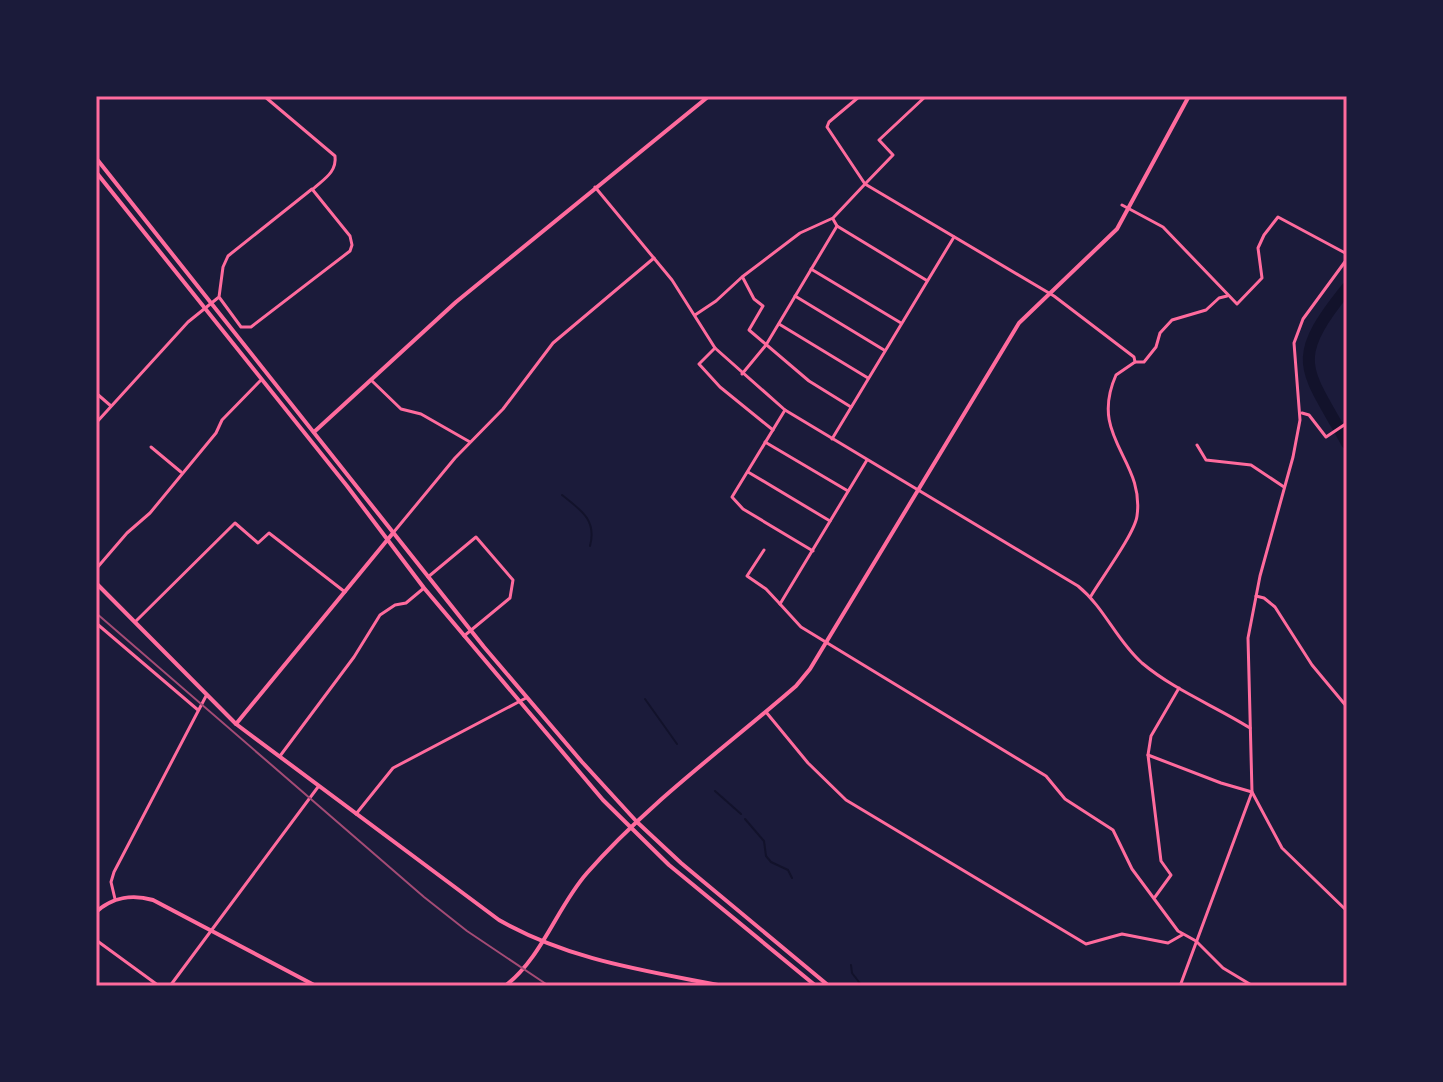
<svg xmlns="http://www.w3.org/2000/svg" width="1443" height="1082" viewBox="0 0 1443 1082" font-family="'Work Sans',sans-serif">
<rect width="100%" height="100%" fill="#1b1b3a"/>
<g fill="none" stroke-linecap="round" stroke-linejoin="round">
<g stroke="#12122b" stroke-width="2">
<path d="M562 495C581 510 597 520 590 546"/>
<path d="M645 699 677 744"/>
<path d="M715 791 741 814"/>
<path d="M745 819 764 841 766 856 771 862 788 870 792 878"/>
<path d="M851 965 852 973 862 986"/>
</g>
<path stroke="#12122b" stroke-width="12" d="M1347 288C1287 362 1306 368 1347 443"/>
<g stroke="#ff6b9d" stroke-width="3">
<path d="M264 96 335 156C337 172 324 179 313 189"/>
<path d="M926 96 879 140 893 155 865 184 1054 296 1134 357 1135 362 1116 375C1088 438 1145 459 1137 516 1135 533 1101 579 1091 596"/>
<path d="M595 187 672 280 715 348 785 410 1078 586C1105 608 1116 640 1142 663 1174 690 1215 706 1250 728"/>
<path d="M1122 205 1163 227 1237 304 1262 278 1258 248 1264 235 1278 217 1347 254"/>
<path d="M837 226 926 280"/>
<path d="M811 269 901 323"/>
<path d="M743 278 754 299 763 306 749 330 809 381 851 407"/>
<path d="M795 296 884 350"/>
<path d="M695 315 716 301 742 277 800 233 833 218 865 184 827 127 829 122 860 96"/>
<path d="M779 324 868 378"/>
<path d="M715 348 699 364 720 387 773 430"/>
<path d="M1135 362H1144L1156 347 1160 333 1172 320 1206 310 1219 298 1227 296"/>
<path d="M742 374 766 345 837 226 833 219"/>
<path d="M371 380 401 409 421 414 470 442"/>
<path d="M96 393 111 406"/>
<path d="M785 410 732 497 743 509 813 551"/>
<path d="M1302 413 1309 415 1326 437 1347 423"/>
<path d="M96 423 188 322 219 297 223 267 228 256 312 189 350 236 352 245 350 251 251 327H241L219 297"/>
<path d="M832 439 954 237"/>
<path d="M765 442 848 491"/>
<path d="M1197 445 1206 460 1251 465 1284 487"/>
<path d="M151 447 181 472"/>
<path d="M867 460 780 604 801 627 1046 776 1065 799 1113 830 1132 869 1178 931 1196 941 1223 968 1253 986"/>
<path d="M748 472 830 521"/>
<path d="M393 533 455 458 503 409 553 343 654 258"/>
<path d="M764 550 747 576 766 589 780 604"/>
<path d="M96 569 127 533 150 513 216 433 222 420 260 381"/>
<path d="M428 577 476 537 513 580 510 598 464 636"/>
<path d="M1256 596 1264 598 1275 607 1312 665 1347 707"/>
<path d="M135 622 235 523 258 543 269 533 345 592"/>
<path d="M96 623 198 710"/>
<path d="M766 712 808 763 846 800 1086 944 1122 934 1168 943 1182 935"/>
<path d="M1148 755 1221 783 1252 792 1282 848 1347 911"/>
<path d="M280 756 354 657 380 615 395 605 406 603 424 588"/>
<path d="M356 814 393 768 526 698"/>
<path d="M1155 897 1171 875 1161 861 1148 755 1151 736 1179 688"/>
<path d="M115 899 111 882 114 872 206 696"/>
<path d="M96 940 159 986"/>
<path d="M170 986 318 787"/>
<path d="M1180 986 1252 792 1248 638 1260 576 1293 457 1300 420 1294 343 1303 319 1347 259"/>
</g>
<g stroke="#ff6b9d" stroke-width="4">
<path d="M314 432 456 302 709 96"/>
<path d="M96 583 236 724 499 920C572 961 643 970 723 986"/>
<path d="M236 724 393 533"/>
<path d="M96 912C113 897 131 894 153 900L316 986"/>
<path d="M505 986C542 958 557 907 587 873 648 803 726 747 796 686L810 669 1019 323 1117 229 1189 96"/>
</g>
<g stroke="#ff6b9d" stroke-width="4">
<path d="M96 158 484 647 582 762 637 822 681 863 829 986"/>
<path d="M96 172 347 486 424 588 603 800 669 865 816 986"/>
</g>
<path stroke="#a44b75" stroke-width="2" d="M96 613 424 897 467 931 549 986"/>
</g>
<rect width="1443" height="1082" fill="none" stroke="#1b1b3a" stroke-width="196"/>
<rect x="98" y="98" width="1247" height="886" fill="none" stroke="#ff6b9d" stroke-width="3"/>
</svg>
